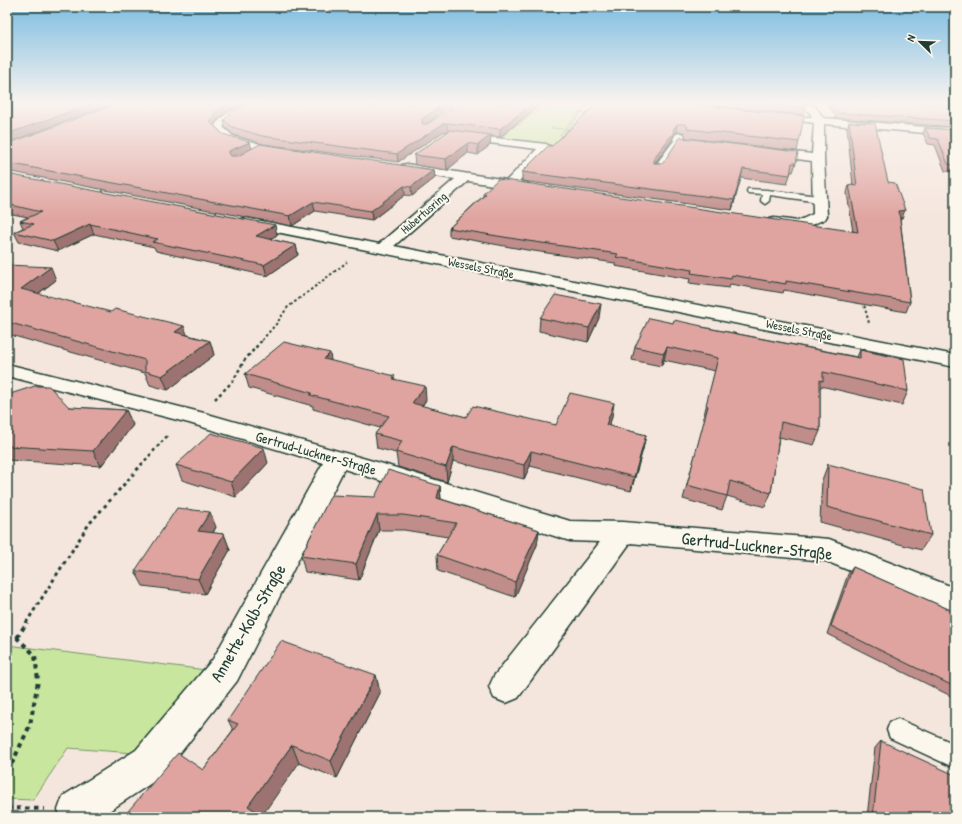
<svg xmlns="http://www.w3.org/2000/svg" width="962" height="824" viewBox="0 0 962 824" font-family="'Patrick Hand',sans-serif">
<rect width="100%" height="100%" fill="#f5e6dd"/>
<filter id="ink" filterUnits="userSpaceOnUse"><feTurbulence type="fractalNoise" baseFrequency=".025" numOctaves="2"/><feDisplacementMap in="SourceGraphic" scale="8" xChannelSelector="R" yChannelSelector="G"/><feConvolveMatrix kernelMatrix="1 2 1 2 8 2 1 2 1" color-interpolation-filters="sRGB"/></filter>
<g filter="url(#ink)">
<g fill="#c8e69e" stroke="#749269">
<path d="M541 104H589L553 147 498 140Z"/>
<path d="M7 645 206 670 133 753 68 748 33 800 7 799Z"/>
</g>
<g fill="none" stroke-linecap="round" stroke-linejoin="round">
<defs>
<g id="service">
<path d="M678 137 681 139 660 171H654V167L676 138Z"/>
<path d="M748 189 766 190 819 196 823 199 819 202 770 195 769 201 765 204 761 201 762 194 748 193 747 191Z"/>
<path d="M898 719 955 744V768L890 738 887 730 890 722Z"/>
</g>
<g id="minor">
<path d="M248 104H261L233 118 223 127 233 136 264 145 289 150 291 152 289 154C279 157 232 145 224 139 220 136 216 132 213 128 222 115 233 109 248 104Z"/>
<path d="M800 104C813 103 816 106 823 118L925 127 955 128V134L925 133 824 124V158L827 216 825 219 800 230 769 225 767 222 769 219 774 218 798 221 813 214 812 161 767 155 763 154 761 152 763 150 767 149 812 154 814 123 801 121 800 119 801 117H812L810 113Z"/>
<path d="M680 133 684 134 685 136 684 138 686 139 707 142 712 145C707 152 678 146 673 139L676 134Z"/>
<path d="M461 134 546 144 552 147 519 181 528 183 530 186 528 189 524 190 468 181 394 246 955 355V367L246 226 241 225 239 222 241 219 246 218 379 244 455 179 402 171 400 168 402 165 406 164 507 180 537 149 457 139 456 137Z"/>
<path d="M7 364 204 413 380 463 570 521 623 522 829 539 955 588V614L826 561 630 543 518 698 506 703 494 698 489 687 494 676 600 542 570 541 344 469 237 681 162 776 100 817H61L58 810 63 796 136 750 213 659 323 463 189 423 7 376Z"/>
</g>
</defs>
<use href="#service" stroke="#1f3d34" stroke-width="3"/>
<use href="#minor" stroke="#1f3d34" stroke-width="3"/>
<g stroke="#1f3d34" stroke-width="1" stroke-dasharray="1.5 1.5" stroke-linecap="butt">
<path d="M579 112 590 113"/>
<path d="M519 125 544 104"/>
<path d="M552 128 571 130"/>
<path d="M560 135 587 104"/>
</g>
<path stroke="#1f3d34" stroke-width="1.5" stroke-dasharray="2 2" stroke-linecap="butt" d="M98 193 108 189"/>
<g stroke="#1f3d34" stroke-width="2" stroke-dasharray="2.5 2.5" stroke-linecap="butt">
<path d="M863 301 869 323"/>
<path d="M262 340 277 323 287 308 347 262"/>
</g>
<g stroke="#1f3d34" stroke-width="2.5" stroke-dasharray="3 3" stroke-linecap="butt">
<path d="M215 399 233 381 244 361 263 339"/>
<path d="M141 465 169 434"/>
</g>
<path stroke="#1f3d34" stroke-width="3" stroke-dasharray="3.5 3.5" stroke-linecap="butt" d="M26 623 89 524 142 464"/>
<g stroke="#1f3d34" stroke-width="4" stroke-dasharray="4.5 4.5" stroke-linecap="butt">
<path d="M7 637 17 638 35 655 38 681 30 725 7 774"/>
<path d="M17 638 27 622"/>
<path d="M7 808 44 809"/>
</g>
<use href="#service" fill="#fbf7ec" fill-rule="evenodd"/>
<use href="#minor" fill="#fbf7ec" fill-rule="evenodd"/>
</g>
<g fill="#c08d8a" stroke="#1f3d34">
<path d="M541 104 500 137 491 136 490 145 478 155 468 153 447 170 415 165 414 155 449 131 443 132 398 162 263 144 234 135 225 127 224 120 371 108 426 124Z"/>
<path d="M596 104 799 142 797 151 686 138 684 132H676L673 136 672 140 655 163H663L684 138 796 163 793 172H791L787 184 741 178 732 210 522 181V172L552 146Z"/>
<path d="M695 104H806L803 115Z"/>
<path d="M827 104H942L953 114H955V127L837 118Z"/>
<path d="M948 104H955V109Z"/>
<path d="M232 109 219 118 214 125 223 134 251 149 434 170 435 178 412 196 405 195 372 220 315 211 292 226 7 171V144Z"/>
<path d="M849 122 888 182 902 218H900L910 302 906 312 784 290 783 293 730 284 729 288 689 283 690 279 615 266V263L527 250 449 236V228L483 196V193L853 232 847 193 849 185H853L847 128Z"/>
<path d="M925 128 955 130V172L945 171 935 145 928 144 923 133Z"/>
<path d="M7 174 277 235 270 239 296 245 298 255 267 276 156 251 154 247 94 234 58 251 19 242 14 232 23 228 20 221 28 217 7 213Z"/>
<path d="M7 265 56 280 38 294 210 341 214 355 168 390 150 385 145 373 7 334Z"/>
<path d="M540 318H599L588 342 539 331Z"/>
<path d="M673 323 702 327 857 357 860 350 908 391 902 405 821 386 820 389V431L814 445 779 437 771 493 765 507 727 496 722 510 683 499 705 419H703L715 371 664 360 661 366 632 360 635 347Z"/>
<path d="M331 361 395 379 426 400 422 406 466 417 556 425 612 417 609 426 646 435 643 449 631 491 530 466 524 479 453 461 447 482 398 467 396 453 377 448 375 434 380 428 313 409V406L249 388 245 374Z"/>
<path d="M7 395 69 407 126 410 133 425 101 466 7 460Z"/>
<path d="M268 463 236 497 182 480 176 465Z"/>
<path d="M828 464 931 535 921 550 820 522 822 480Z"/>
<path d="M440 486 441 499 539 530 537 545 515 597 438 571 437 555 448 537 404 530H379L359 580 305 572 301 556 375 497Z"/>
<path d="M216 527 213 533 224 534 230 550 205 594 143 586 135 571Z"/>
<path d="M853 567 955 612V698L827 634 848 574Z"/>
<path d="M376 675 380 693 337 778 299 763 203 770 233 730 228 720Z"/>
<path d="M881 741 955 817H867L875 748Z"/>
</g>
<g fill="#9c7370" stroke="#1f3d34">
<path d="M91 104H112L7 143V134Z"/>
<path d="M228 104H245L232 109 219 118 212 127V129L210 120 217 111Z"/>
<path d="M366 104H378L366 112 365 105Z"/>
<path d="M444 104H454L422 127V131V119Z"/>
<path d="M532 104H541L500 137V129Z"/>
<path d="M447 123 448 131 443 132 398 162 397 154 443 124Z"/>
<path d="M677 124 676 132 673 136 672 140 652 167 654 158Z"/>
<path d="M491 135 490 145 478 155V145Z"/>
<path d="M250 142 252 149 231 162 229 153V151Z"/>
<path d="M468 143V153L447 170 446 159Z"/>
<path d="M743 169 741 178 732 210 734 200Z"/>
<path d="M434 170 435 178 412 196 411 187Z"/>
<path d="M404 186 405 195 372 220 371 211Z"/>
<path d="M313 202 315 211 292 226 290 216Z"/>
<path d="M905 210 902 218 895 219 899 211Z"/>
<path d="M90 224 94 234 58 251 53 241Z"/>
<path d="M275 225 277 235 259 246 256 236Z"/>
<path d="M296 245 298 255 267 276 264 265Z"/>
<path d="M51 267 56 280 27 302 21 289Z"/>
<path d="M601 304 599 318 588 342 589 328Z"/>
<path d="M184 326 189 340 175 332Z"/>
<path d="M210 341 214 355 168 390 162 376Z"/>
<path d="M667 347 664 360 661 366 664 353Z"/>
<path d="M330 353 332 367 324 359Z"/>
<path d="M425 386 426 400 414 418 412 403Z"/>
<path d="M614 403 612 417 604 440 606 425Z"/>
<path d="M126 410 133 425 101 466 93 451Z"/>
<path d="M646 435 643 449 631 491 634 477Z"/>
<path d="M453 447V461L447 482 446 467Z"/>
<path d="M264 448 268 463 236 497 231 482Z"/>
<path d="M531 451 530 466 524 479V465Z"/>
<path d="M440 486 441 502 437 498Z"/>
<path d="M210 512 216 527 204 547 198 531Z"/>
<path d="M377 515 379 530 359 580 356 564Z"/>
<path d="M539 530 537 545 515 597V582Z"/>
<path d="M224 534 230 550 205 594 198 579Z"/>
<path d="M376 675 380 693 337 778 331 761Z"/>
<path d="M292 745 299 763 261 817H254L248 806Z"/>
</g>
<g fill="#dfa4a0" stroke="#1f3d34">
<path d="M7 104H91L7 134Z"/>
<path d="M116 104H228L217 111 210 120V122L223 134 250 142 229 151V153L231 156H238L260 144 434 170 411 187 404 186 371 211 313 202 290 216 7 163V144Z"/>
<path d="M249 104H366L365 105 368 108H374L382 104H444L422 119V124H427L460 104H532L500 129 447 123 443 124 397 154 262 136 232 127 224 120 232 112Z"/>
<path d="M596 104H685L804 116 799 142 688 129 686 124H677L673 130 674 132 654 158V163H663L681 136 684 138 798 152 796 163H792L790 175 743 169 734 200 522 172 548 146H552Z"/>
<path d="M767 104H806L805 108Z"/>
<path d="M832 104H942L953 114H955V121L838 113Z"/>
<path d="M849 122 875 123 888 182 895 183 905 210 899 211 910 302 786 281V284L732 275 731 279 691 273 692 270 616 257 618 254 528 241 449 228 486 194 483 193 498 179 858 232 849 185 857 186Z"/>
<path d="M925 128 955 130V165L948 164 938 139 930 138Z"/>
<path d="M450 130 491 135 478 145 468 143 446 159 414 155Z"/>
<path d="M7 174 275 225 256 236 296 245 264 265 152 242 158 239 90 224 53 241 14 232 34 224 20 221 41 212 7 204Z"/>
<path d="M7 265 51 267 21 289 111 312 115 309 184 326 175 332 210 341 162 376 145 371V360L7 322Z"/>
<path d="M555 295 601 304 589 328 540 318Z"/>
<path d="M649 318 673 323 674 320 702 326V327L860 358V350L904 359 908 391 823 372V381L820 380V431L781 422 771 493 730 481 727 496 687 485 708 406 706 405 718 358 667 347 664 353 635 347Z"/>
<path d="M284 342 330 353 324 359 395 376 393 379 425 386 412 403 466 417 473 406 556 425 570 393 614 403 606 425 646 435 634 477 531 451 524 465 453 447 446 467 396 452 402 441 375 434 389 416 310 395 312 393 245 374Z"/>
<path d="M35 386H49L69 407 126 410 93 451 7 446V395Z"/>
<path d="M211 433 264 448 231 482 176 465Z"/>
<path d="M828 464 924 489 931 535 827 507Z"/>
<path d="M388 470 440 486 437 498 539 530 515 582 437 555 456 523 403 515H377L356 564 301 556 331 495 375 497Z"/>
<path d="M177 508 210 512 198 531 224 534 198 579 135 571Z"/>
<path d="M853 567 955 612V687L831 626Z"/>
<path d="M281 641 376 675 331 761 292 745 248 806 257 812 254 817H123L178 753 203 770 238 724 228 720Z"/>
<path d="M881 741 955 775V817H873Z"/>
</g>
</g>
<linearGradient id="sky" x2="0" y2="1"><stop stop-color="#7cbce1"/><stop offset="0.47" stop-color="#faf4f0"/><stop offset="1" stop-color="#faf4f0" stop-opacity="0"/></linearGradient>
<rect width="962" height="219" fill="url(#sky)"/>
<g text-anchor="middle" stroke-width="4" stroke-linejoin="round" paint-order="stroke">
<g font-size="12" fill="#1f3d34" stroke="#fbf7ec">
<text transform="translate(424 213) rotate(-41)" y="4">Hubertusring</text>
<text transform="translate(481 268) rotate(11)" y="4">Wessels Straße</text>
<text transform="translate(799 330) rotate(11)" y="4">Wessels Straße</text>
</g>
<g font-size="14" fill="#1f3d34" stroke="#fbf7ec">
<text transform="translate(316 453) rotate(16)" y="5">Gertrud-Luckner-Straße</text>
</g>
<g font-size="17" fill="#1f3d34" stroke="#fbf7ec">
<text transform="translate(757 546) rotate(6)" y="6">Gertrud-Luckner-Straße</text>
<text transform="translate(248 623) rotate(-60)" y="6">Annette-Kolb-Straße</text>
</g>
</g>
<rect width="962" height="824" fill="none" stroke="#fbf7ec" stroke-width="24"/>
<rect x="12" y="12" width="938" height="800" fill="none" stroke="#1f3d34" stroke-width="1.5" filter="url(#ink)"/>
<g transform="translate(920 42) rotate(293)" stroke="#fbf7ec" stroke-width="3" paint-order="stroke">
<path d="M0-3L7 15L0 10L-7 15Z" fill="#1f3d34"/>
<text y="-6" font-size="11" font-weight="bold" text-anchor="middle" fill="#1f3d34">N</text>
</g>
</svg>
